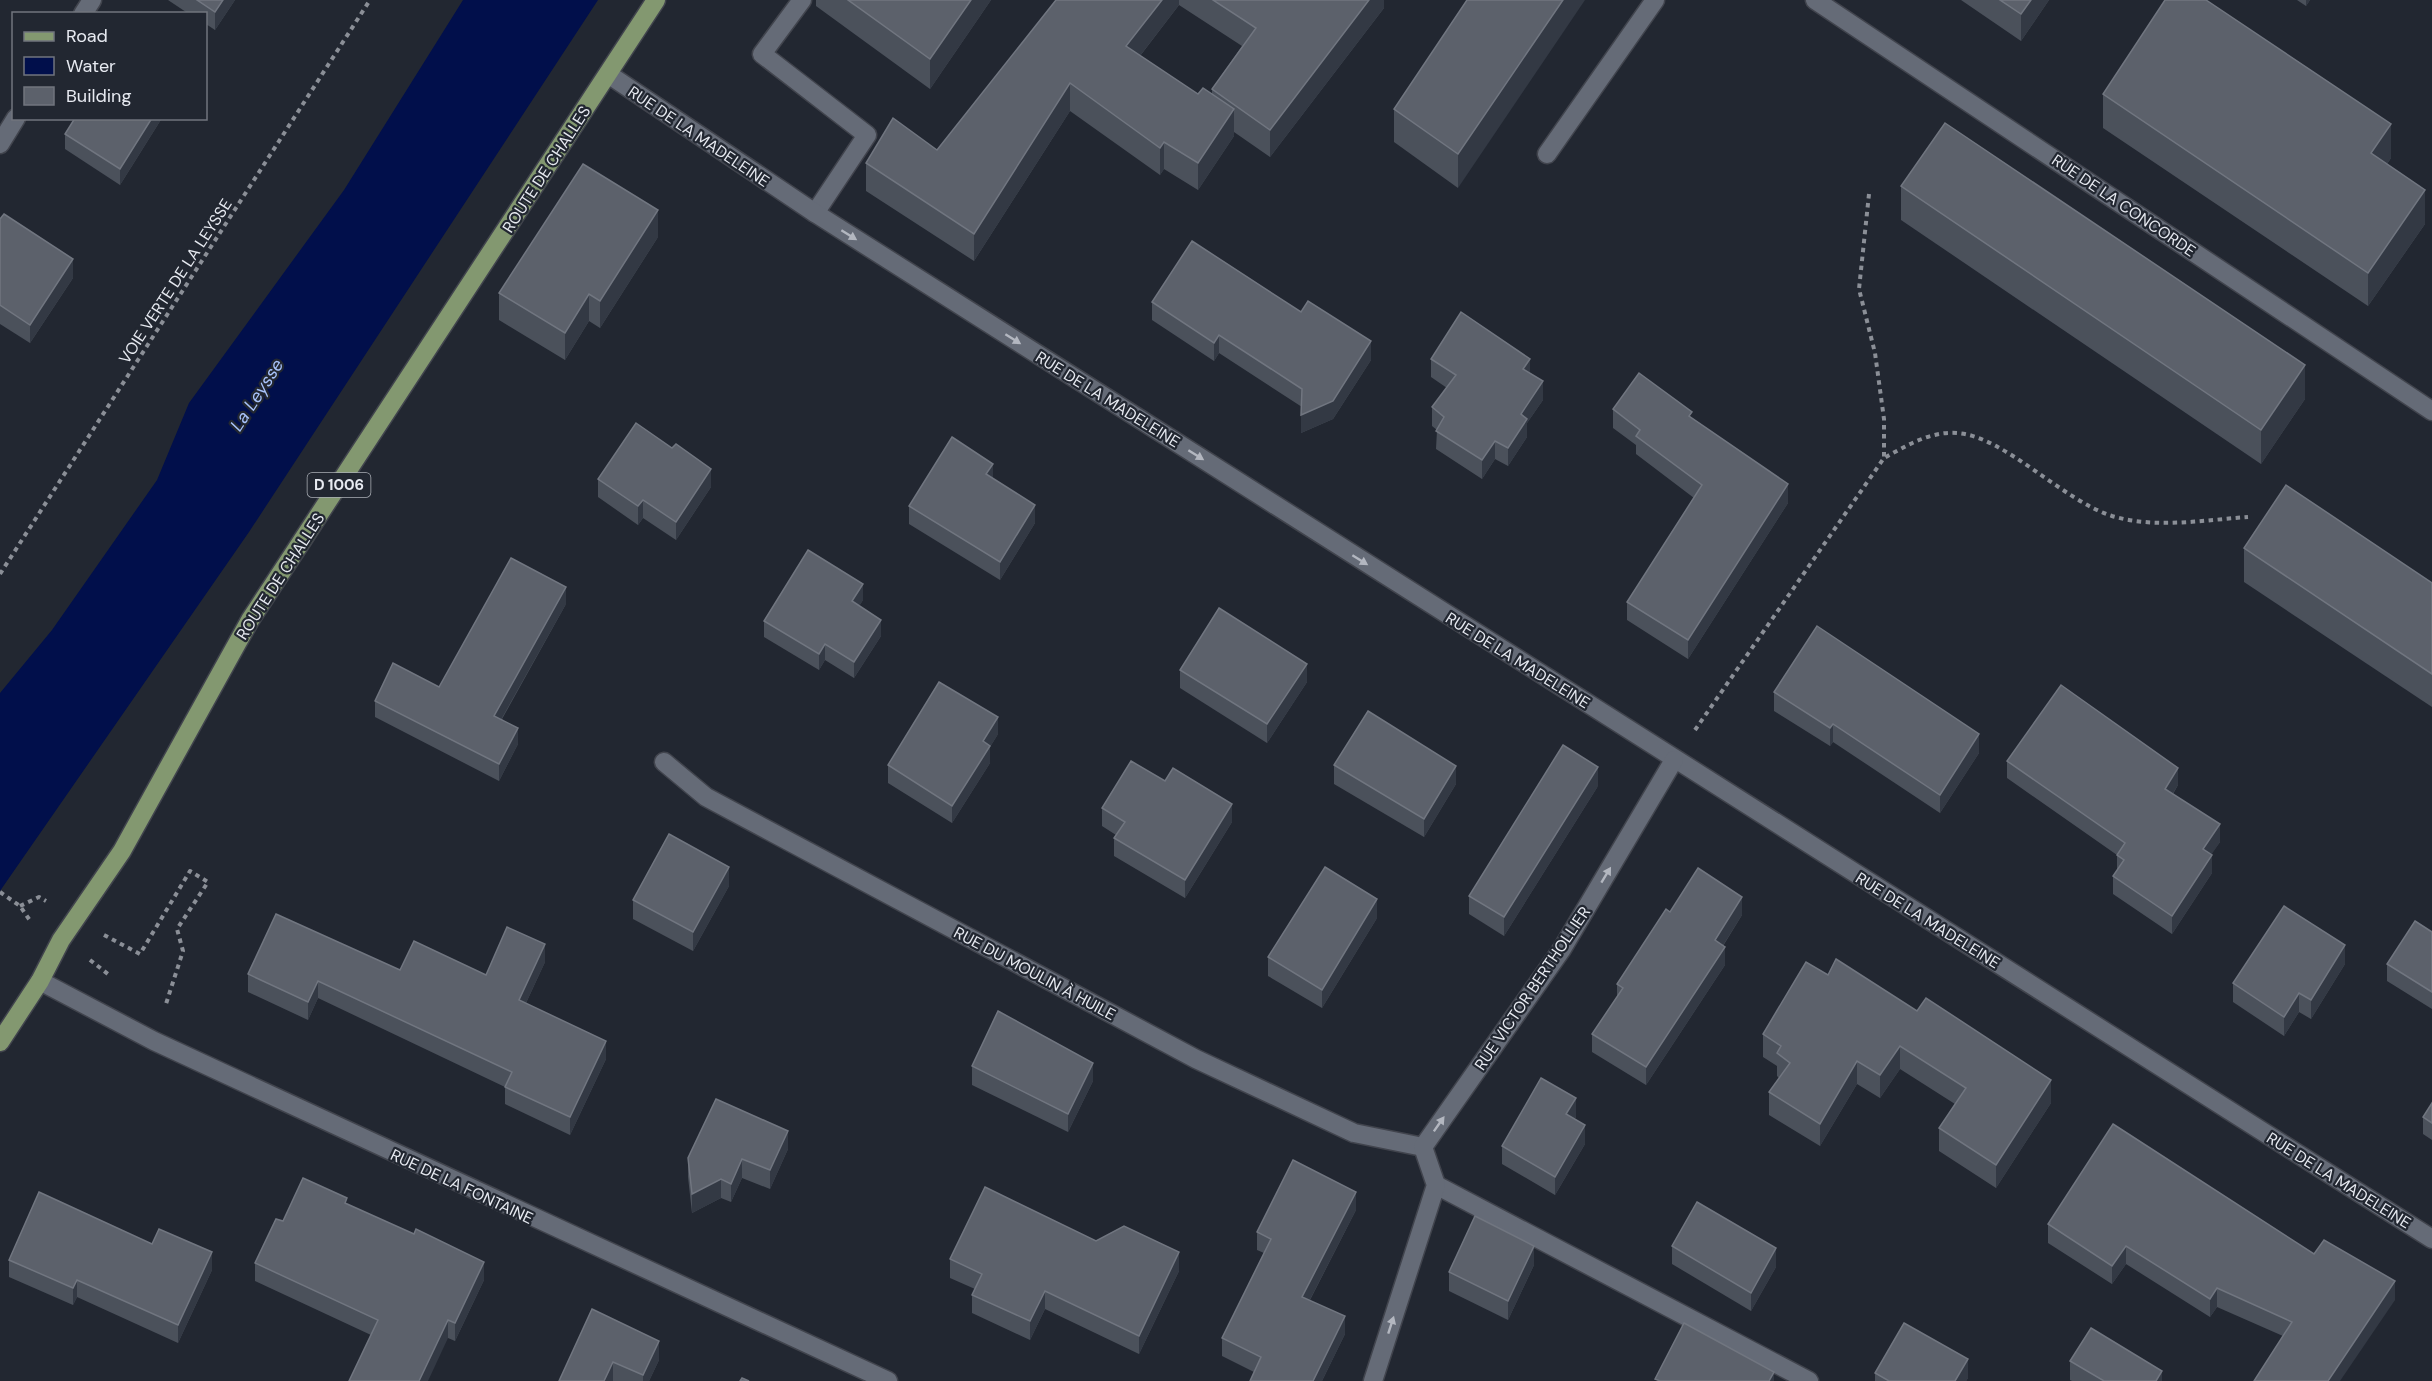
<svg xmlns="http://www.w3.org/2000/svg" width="2432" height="1381" viewBox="0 0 2432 1381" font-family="'DM Sans',sans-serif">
<rect width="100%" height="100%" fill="#222731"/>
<path fill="#010f4b" d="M463 0H598L249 532 0 891V693L52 630 157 480 189 403 344 190Z"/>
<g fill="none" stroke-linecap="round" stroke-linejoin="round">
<defs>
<g id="minor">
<path d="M802 0 762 54 867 135 815 213"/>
<path d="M1815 0 2432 411"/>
<path d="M83 14 92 0"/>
<path d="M608 74 815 213 2432 1239"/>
<path d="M0 144 16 118"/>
<path d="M1547 154 1655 0"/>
<path d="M664 762 706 797 1196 1059 1354 1133 1423 1147"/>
<path d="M40 981 154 1041 888 1381"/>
<path d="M1436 1185 1809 1381"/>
<path d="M1373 1381 1436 1185 1423 1147 1562 949 1674 760"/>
</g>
<path id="major" d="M0 1042 40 981 61 940 122 851 250 620 656 0"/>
</defs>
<use href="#minor" stroke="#41444d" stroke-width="21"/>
<use href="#major" stroke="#41444d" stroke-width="21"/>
<g stroke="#8b8f97" stroke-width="4" stroke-dasharray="4.5 4.5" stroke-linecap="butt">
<path d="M1869 194 1859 289 1875 353 1884 419V458"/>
<path d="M0 574 370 0"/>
<path d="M1695 730 1884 458C1906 446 1930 431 1957 433 2004 436 2062 500 2112 516 2155 529 2204 520 2248 517"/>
<path d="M0 892 20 906 31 922"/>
<path d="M20 906 39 897 46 901"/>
<path d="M104 935 140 954 190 871 208 882 177 929 183 951 165 1007"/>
<path d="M90 960 108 974"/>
</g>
<use href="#minor" stroke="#656b77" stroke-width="18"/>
<use href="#major" stroke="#839870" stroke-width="18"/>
</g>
<g fill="#4b515b" fill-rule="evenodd">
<path d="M168 0H235L215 30 206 24V14H189Z"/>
<path d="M816 0H991L930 89 816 6Z"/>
<path d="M1056 0H1384V8L1270 157 1234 132V136L1198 190 1164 169 1160 175 1070 111 974 261 866 191V163L937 150ZM1179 5 1242 46 1212 89V94H1198L1140 56Z"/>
<path d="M1467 0 1458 188 1394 142V109Z"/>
<path d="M1961 0H2049L2021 41Z"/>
<path d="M2297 0H2310L2306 6Z"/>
<path d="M2103 94 2391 158 2387 164 2425 224 2368 306 2103 128Z"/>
<path d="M75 118H162L120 185 65 149V134Z"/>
<path d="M1901 186 2305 399 2261 464 1901 220Z"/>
<path d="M0 219 73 278 30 343 0 324Z"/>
<path d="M658 237 600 328 589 321 565 360 499 320V293Z"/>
<path d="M1152 302 1371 360 1333 419 1301 433 1302 407 1219 353 1214 361 1152 320Z"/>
<path d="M1431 359 1530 373 1543 400 1527 423V437L1508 466 1495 459 1482 479 1436 449 1437 430 1432 426V407L1447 388 1431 377Z"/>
<path d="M1613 409 1692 419 1788 503 1688 659 1627 620V602L1694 498 1636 454V445L1613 428Z"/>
<path d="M672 448 711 487 676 540 643 518 638 525 598 497V479Z"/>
<path d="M993 479 1035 523 1000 580 909 524V506Z"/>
<path d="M2244 548 2432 583V707L2244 582Z"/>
<path d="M863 600 859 606 881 636 854 678 825 660 819 670 764 637V621Z"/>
<path d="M566 604 502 719 518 744 499 781 375 717V701L439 687Z"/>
<path d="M1180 670 1307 682 1267 743 1180 688Z"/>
<path d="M1774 692 1979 753 1940 813 1833 742 1830 746 1774 711Z"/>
<path d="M998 734 990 747V763L952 823 888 783V765Z"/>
<path d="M2007 761 2178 785 2173 794 2220 842 2211 854 2212 873 2172 934 2113 894V876L2117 871V855L2007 778Z"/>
<path d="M1334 765 1456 784 1424 837 1334 784Z"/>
<path d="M1598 786 1504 936 1469 914V896Z"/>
<path d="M1102 808 1232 822 1185 898 1114 856V838L1116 835 1102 826Z"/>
<path d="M729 886 693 951 633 919V900Z"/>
<path d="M1670 912 1742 915 1723 946 1725 965 1646 1085 1592 1052V1034L1617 997V984Z"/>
<path d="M1377 918 1322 1008 1268 976V957Z"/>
<path d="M2432 932V1009L2387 981V964Z"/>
<path d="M545 962 526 1003 606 1059 570 1135 505 1104V1087L318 998 308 1020 248 992V974L400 970 486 975Z"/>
<path d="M1806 962 2051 1103 1996 1188 1939 1151V1128L1955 1104 1900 1069 1880 1098 1857 1084 1820 1146 1769 1115V1092L1779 1078 1777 1076V1066L1763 1057V1034Z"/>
<path d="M2345 964 2311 1019 2299 1012 2284 1036 2233 1002V983Z"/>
<path d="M972 1066 1093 1081 1068 1132 972 1085Z"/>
<path d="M2432 1103V1140L2423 1134V1117Z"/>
<path d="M1576 1116 1575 1119 1585 1144 1555 1195 1502 1164V1146Z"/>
<path d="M788 1149 770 1189 742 1178 731 1202 721 1198 692 1213 688 1177V1158Z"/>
<path d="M347 1204 484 1280 455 1341 448 1338 371 1335 255 1281V1263Z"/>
<path d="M1356 1210 1310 1300 1345 1334 1322 1381H1250L1254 1372 1222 1356V1338L1264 1253 1257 1250V1232Z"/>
<path d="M2048 1224 2314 1254 2395 1300 2283 1336 2217 1307 2210 1317 2126 1264 2112 1284 2048 1243Z"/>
<path d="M1096 1241 1179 1271 1139 1354 1045 1309 1030 1340 972 1313V1295L975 1289 950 1278V1259Z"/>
<path d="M152 1244 212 1270 178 1343 77 1297 73 1305 9 1277V1260Z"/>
<path d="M1672 1246 1776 1267 1751 1311 1672 1264Z"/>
<path d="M1534 1265 1508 1320 1449 1291V1272Z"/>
<path d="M592 1309 659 1360 649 1381H559Z"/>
<path d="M2070 1361 2162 1381H2072L2070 1380Z"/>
<path d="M1875 1373 1968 1378 1966 1381H1875Z"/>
</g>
<g fill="#333944">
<path d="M223 0H235L215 30V12Z"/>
<path d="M971 0H991L930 89V59Z"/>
<path d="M1162 0H1179V5L1126 74V46Z"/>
<path d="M1369 0H1384V8L1270 157V130Z"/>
<path d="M1563 0H1585L1458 188V154Z"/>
<path d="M2031 0H2049L2021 41V14Z"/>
<path d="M2306 0H2310L2306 6Z"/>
<path d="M1070 83V111L974 261V234Z"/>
<path d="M1234 109V136L1198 190V163Z"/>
<path d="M152 118H162L120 185V169Z"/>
<path d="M2391 124V158L2371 187V153Z"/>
<path d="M1164 142V169L1160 175V148Z"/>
<path d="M2425 190V224L2368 306V273Z"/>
<path d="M658 210V237L600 328V301Z"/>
<path d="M73 259V278L30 343V325Z"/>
<path d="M589 294V321L565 360V333Z"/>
<path d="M1219 335V353L1214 361V343Z"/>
<path d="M1371 341V360L1333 419 1301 433V415Z"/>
<path d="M1530 359V377L1523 369Z"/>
<path d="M2305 365V399L2261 464V430Z"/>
<path d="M1543 381V400L1527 423V437L1508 466V448L1521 414Z"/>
<path d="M1495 441V459L1482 479V460Z"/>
<path d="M993 464V482L986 474Z"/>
<path d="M711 469V487L676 540V522Z"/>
<path d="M1788 484V503L1688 659V640Z"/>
<path d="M643 500V518L638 525V506Z"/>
<path d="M1035 505V523L1000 580V562Z"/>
<path d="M863 584V600L852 617V601Z"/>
<path d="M566 587V604L494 732V716Z"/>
<path d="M881 620V636L854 678V662Z"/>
<path d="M825 644V660L819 670V654Z"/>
<path d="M1307 664V682L1267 743V724Z"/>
<path d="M998 717V734L990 747V763L952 823V806L983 741Z"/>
<path d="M1833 724V742L1830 746V728Z"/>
<path d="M518 728V744L499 781V764Z"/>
<path d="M1979 734V753L1940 813V795Z"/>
<path d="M1456 766V784L1424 837V819Z"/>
<path d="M1598 767V786L1504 936V917Z"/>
<path d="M2178 768V785L2165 806V789Z"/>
<path d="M1232 804V822L1185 898V880Z"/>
<path d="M2220 824V842L2203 867V849Z"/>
<path d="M2212 855V873L2172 934V916Z"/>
<path d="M729 867V886L693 951V932Z"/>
<path d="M1742 897V915L1715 958V940Z"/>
<path d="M1377 899V918L1322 1008V990Z"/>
<path d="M545 944V962L519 1018V1000Z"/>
<path d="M2345 945V964L2311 1019V1000Z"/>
<path d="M1725 947V965L1646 1085V1067Z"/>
<path d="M318 981V998L308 1020V1002Z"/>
<path d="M2299 993V1012L2284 1036V1017Z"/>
<path d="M606 1041V1059L570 1135V1117Z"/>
<path d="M1900 1046V1069L1880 1098V1075Z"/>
<path d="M1857 1061V1084L1820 1146V1124Z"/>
<path d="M1093 1063V1081L1068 1132V1114Z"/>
<path d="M2051 1080V1103L1996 1188V1165Z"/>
<path d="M1576 1098V1116L1566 1132V1114Z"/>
<path d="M1585 1125V1144L1555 1195V1177Z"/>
<path d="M788 1131V1149L770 1189V1170Z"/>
<path d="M742 1159V1178L731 1202V1184Z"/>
<path d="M721 1179V1198L692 1213V1194Z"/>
<path d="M1356 1192V1210L1302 1315V1297Z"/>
<path d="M1534 1246V1265L1508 1320V1301Z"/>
<path d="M2126 1246V1264L2112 1284V1266Z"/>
<path d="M1776 1248V1267L1751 1311V1293Z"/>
<path d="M212 1252V1270L178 1343V1325Z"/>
<path d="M1179 1252V1271L1139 1354V1336Z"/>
<path d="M484 1262V1280L455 1341V1323Z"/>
<path d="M77 1280V1297L73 1305V1288Z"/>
<path d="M2395 1281V1300L2340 1381H2328Z"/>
<path d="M2217 1288V1307L2210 1317V1299Z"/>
<path d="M1045 1291V1309L1030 1340V1321Z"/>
<path d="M1345 1316V1334L1322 1381H1313Z"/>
<path d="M448 1320V1338L428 1381H419Z"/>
<path d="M659 1341V1360L649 1381H643V1375Z"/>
<path d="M1968 1359V1378L1966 1381H1955Z"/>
<path d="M613 1362V1381H604Z"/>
<path d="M2162 1371V1381H2156Z"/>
<path d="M1774 1372V1381H1769Z"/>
</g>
<g fill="#5c616b" stroke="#717680" stroke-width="1.5">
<path d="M197 0H223L215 12Z"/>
<path d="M848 0H971L930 59Z"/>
<path d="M1056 0H1162L1126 46 1198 94 1203 88 1234 109 1198 163 1164 142 1160 148 1070 83 974 234 866 163 893 118 937 150Z"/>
<path d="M1213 0H1369L1270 130 1212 89 1256 28Z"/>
<path d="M1467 0H1563L1458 154 1394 109Z"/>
<path d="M2000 0H2031L2021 14Z"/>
<path d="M2165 0H2206L2391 124 2371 153 2425 190 2368 273 2103 94Z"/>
<path d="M75 118H152L120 169 65 134Z"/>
<path d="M1945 123 2305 365 2261 430 1901 186Z"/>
<path d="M583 164 658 210 600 301 589 294 565 333 499 293Z"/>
<path d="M4 214 73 259 30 325 0 305V219Z"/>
<path d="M1192 241 1301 312 1308 301 1371 341 1333 401 1301 415 1302 389 1219 335 1214 343 1152 302Z"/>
<path d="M1461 312 1530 359 1523 369 1543 381 1521 414 1527 419 1508 448 1495 441 1482 460 1436 431 1444 417 1432 407 1456 375 1431 359Z"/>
<path d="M1639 373 1692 412 1689 416 1788 484 1688 640 1627 602 1702 485 1636 436 1640 430 1613 409Z"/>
<path d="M636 423 672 448 676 444 711 469 676 522 643 500 638 506 598 479Z"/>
<path d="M952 437 993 464 986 474 1035 505 1000 562 909 506Z"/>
<path d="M2286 485 2432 583V674L2244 548Z"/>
<path d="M808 550 863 584 852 601 881 620 854 662 825 644 819 654 764 621Z"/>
<path d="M511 558 566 587 494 716 518 728 499 764 375 701 393 663 439 687Z"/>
<path d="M1219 608 1307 664 1267 724 1180 670Z"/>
<path d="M1817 626 1979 734 1940 795 1833 724 1830 728 1774 692Z"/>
<path d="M939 682 998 717 983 741 990 746 952 806 888 765Z"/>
<path d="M2061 685 2178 768 2165 789 2220 824 2203 849 2212 855 2172 916 2113 876 2124 860 2117 855 2125 843 2007 761Z"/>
<path d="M1368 711 1456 766 1424 819 1334 765Z"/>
<path d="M1563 745 1598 767 1504 917 1469 896Z"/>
<path d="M1131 761 1165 781 1173 768 1232 804 1185 880 1114 838 1125 822 1102 808Z"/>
<path d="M669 834 729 867 693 932 633 900Z"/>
<path d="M1325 867 1377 899 1322 990 1268 957Z"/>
<path d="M1698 868 1742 897 1715 940 1725 947 1646 1067 1592 1034 1623 988 1617 984 1666 909 1670 912Z"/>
<path d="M2284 906 2345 945 2311 1000 2299 993 2284 1017 2233 983Z"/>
<path d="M276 914 400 970 414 941 486 975 507 927 545 944 519 1000 606 1041 570 1117 505 1087 512 1072 318 981 308 1002 248 974Z"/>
<path d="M2415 921 2432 932V992L2387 964Z"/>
<path d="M1836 959 1917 1011 1926 998 2051 1080 1996 1165 1939 1128 1966 1088 1900 1046 1880 1075 1857 1061 1820 1124 1769 1092 1790 1063 1777 1053 1781 1046 1763 1034 1806 962 1828 975Z"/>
<path d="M998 1011 1093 1063 1068 1114 972 1066Z"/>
<path d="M1541 1078 1576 1098 1566 1114 1585 1125 1555 1177 1502 1146Z"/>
<path d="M716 1099 788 1131 770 1170 742 1159 731 1184 721 1179 692 1194 688 1158Z"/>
<path d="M2432 1103V1123L2423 1117Z"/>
<path d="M2113 1124 2314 1254 2324 1240 2395 1281 2328 1381H2254L2292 1322 2217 1288 2210 1299 2126 1246 2112 1266 2048 1224Z"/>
<path d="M1293 1160 1356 1192 1302 1297 1345 1316 1313 1381H1250L1261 1357 1222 1338 1271 1239 1257 1232Z"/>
<path d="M303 1178 347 1198 345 1203 414 1234 416 1229 484 1262 455 1323 448 1320 419 1381H349L378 1320 255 1263 276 1219 283 1221Z"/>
<path d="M985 1187 1096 1241 1124 1226 1179 1252 1139 1336 1045 1291 1030 1321 972 1295 982 1274 950 1259Z"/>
<path d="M39 1192 152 1244 159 1229 212 1252 178 1325 77 1280 73 1288 9 1260Z"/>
<path d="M1697 1202 1776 1248 1751 1293 1672 1246Z"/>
<path d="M1475 1216 1534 1246 1508 1301 1449 1272Z"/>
<path d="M592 1309 659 1341 643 1375 613 1362 604 1381H559Z"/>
<path d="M1684 1323 1774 1372 1769 1381H1660L1655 1379Z"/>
<path d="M1904 1323 1968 1359 1955 1381H1889L1875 1373Z"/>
<path d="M2091 1328 2162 1371 2156 1381H2104L2070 1361Z"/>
<path d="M742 1378 749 1381H740Z"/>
</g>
<defs><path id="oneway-solid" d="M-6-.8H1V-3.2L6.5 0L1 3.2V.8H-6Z" transform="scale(1.5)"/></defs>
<g fill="#b3b7c0">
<use href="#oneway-solid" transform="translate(849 235) rotate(32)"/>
<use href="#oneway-solid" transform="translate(1013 339) rotate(32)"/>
<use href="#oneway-solid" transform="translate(1196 455) rotate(32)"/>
<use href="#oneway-solid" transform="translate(1360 560) rotate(32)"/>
<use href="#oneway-solid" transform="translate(1606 875) rotate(-59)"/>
<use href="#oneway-solid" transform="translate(1439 1124) rotate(-55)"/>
<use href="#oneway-solid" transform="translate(1391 1325) rotate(-72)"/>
</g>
<g text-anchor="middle" stroke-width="4.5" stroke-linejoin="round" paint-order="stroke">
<rect fill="#222731" stroke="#acb0b7" stroke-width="1.5" x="307.5" y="473" width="63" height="24" rx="4.5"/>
<g font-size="15" font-weight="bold" fill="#e7eaf1">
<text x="339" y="490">D 1006</text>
</g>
<g font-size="16" fill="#e7eaf1" stroke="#222731">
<text transform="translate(699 136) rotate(34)" y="6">RUE DE LA MADELEINE</text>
<text transform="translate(546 169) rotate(-57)" y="6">ROUTE DE CHALLES</text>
<text transform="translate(2124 205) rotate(34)" y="6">RUE DE LA CONCORDE</text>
<text transform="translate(175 281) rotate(-57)" y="6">VOIE VERTE DE LA LEYSSE</text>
<text transform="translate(1108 399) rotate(32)" y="6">RUE DE LA MADELEINE</text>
<text transform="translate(280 576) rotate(-57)" y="6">ROUTE DE CHALLES</text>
<text transform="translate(1518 660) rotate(32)" y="6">RUE DE LA MADELEINE</text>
<text transform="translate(1928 920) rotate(32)" y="6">RUE DE LA MADELEINE</text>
<text transform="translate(1035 973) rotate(28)" y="6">RUE DU MOULIN À HUILE</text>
<text transform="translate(1532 988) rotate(-56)" y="6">RUE VICTOR BERTHOLLIER</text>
<text transform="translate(2339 1180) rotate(32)" y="6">RUE DE LA MADELEINE</text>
<text transform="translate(462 1186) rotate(25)" y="6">RUE DE LA FONTAINE</text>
</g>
<g font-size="18" font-style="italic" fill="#a8c3fb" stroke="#222731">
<text transform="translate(257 395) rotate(-57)" y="6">La Leysse</text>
</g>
</g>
<rect x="12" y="12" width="195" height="108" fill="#222731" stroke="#71757e" stroke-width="1.5"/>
<rect x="24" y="32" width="30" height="9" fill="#839870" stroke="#71757e" stroke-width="1.5"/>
<text x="66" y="42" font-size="18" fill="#e7eaf1">Road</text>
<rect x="24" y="57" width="30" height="18" fill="#010f4b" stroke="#71757e" stroke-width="1.5"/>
<text x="66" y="72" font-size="18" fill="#e7eaf1">Water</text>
<rect x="24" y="87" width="30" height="18" fill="#5c616b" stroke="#71757e" stroke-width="1.5"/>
<text x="66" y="102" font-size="18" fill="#e7eaf1">Building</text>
</svg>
